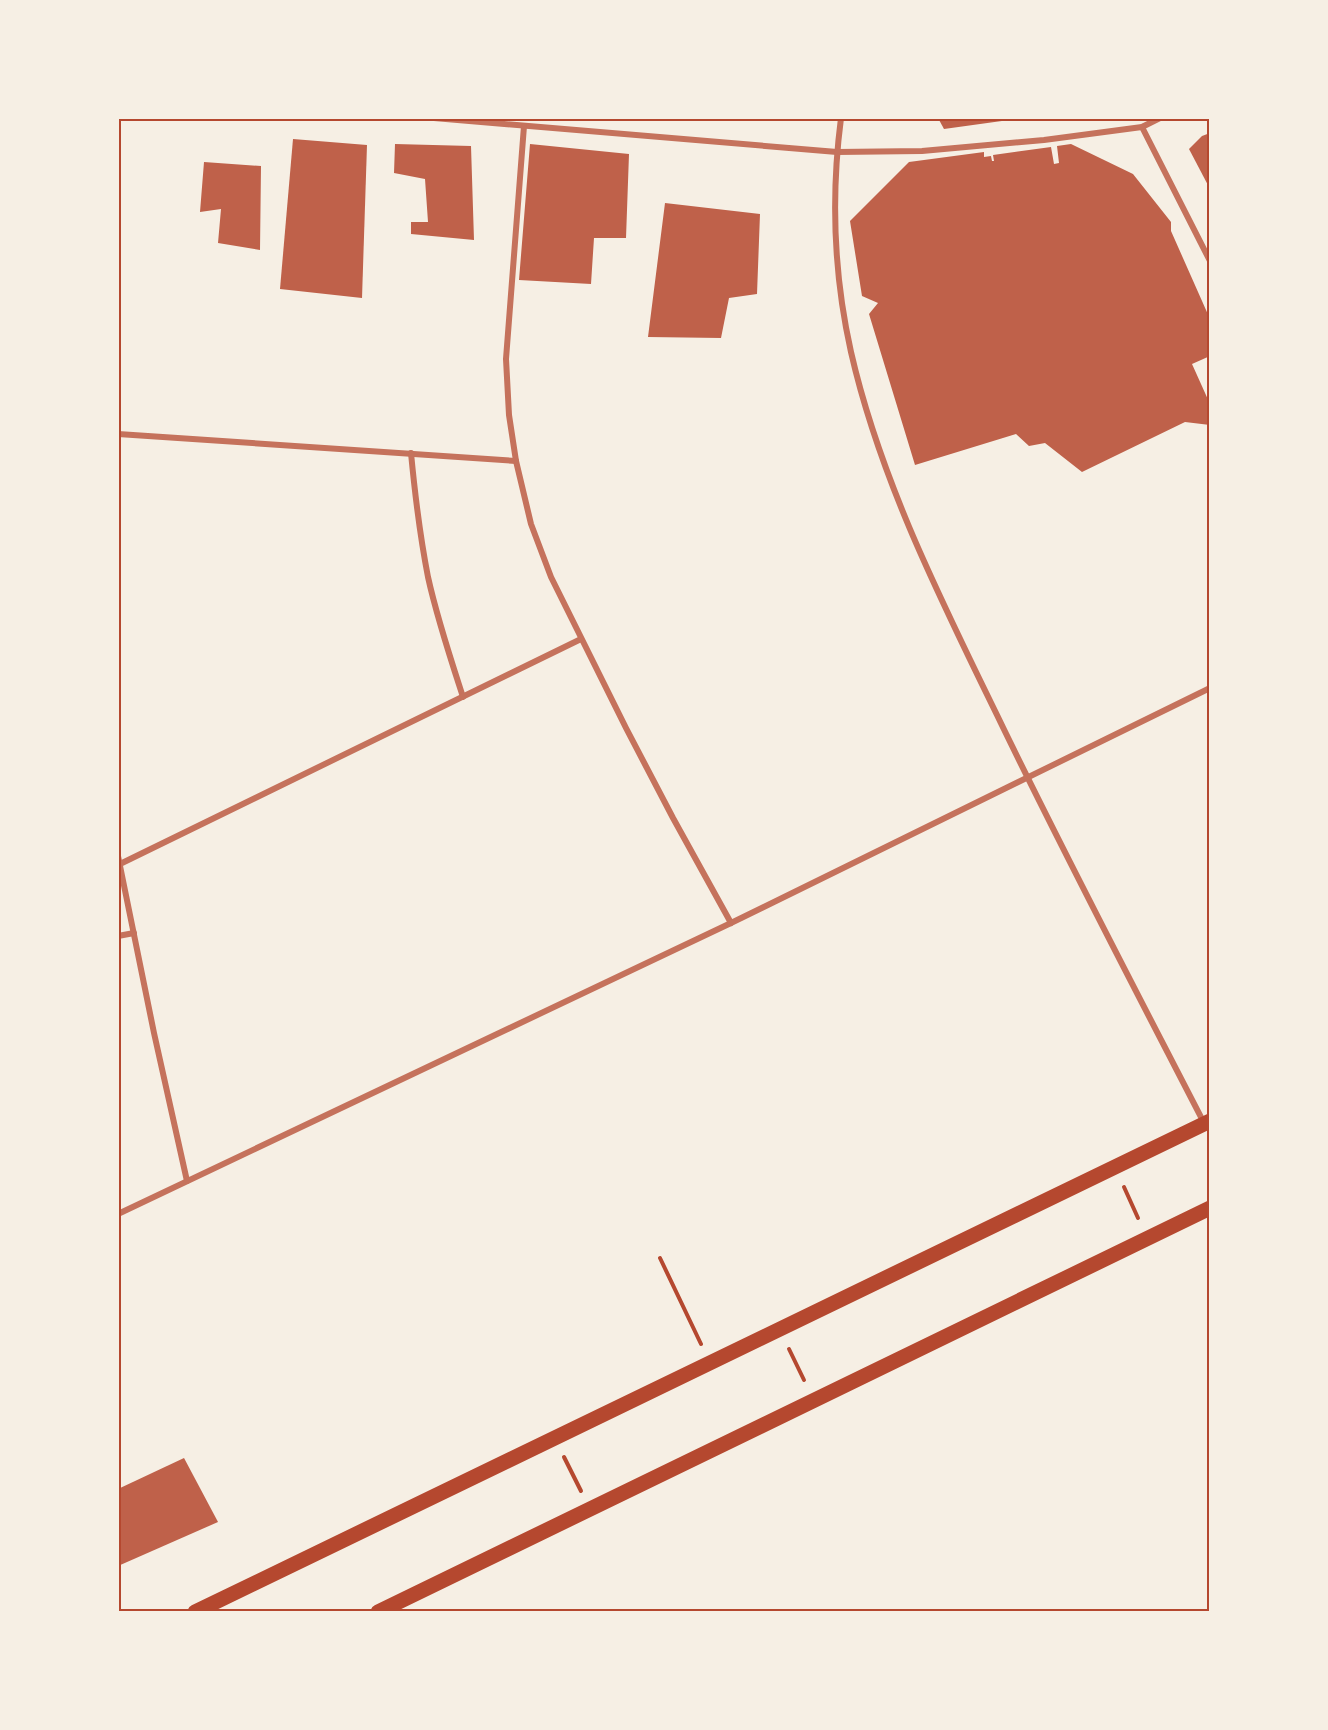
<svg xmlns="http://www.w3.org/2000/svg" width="1328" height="1730" viewBox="0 0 1328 1730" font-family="Poppins,sans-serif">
<rect width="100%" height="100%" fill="#f6efe4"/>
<g fill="#bf614a">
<path d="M938 118H1008L1009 120 944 129Z"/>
<path d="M1210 133V189L1189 149 1202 136Z"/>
<path d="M293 139 367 145 362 298 280 289Z"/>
<path d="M395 144 471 146 474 240 411 234V222H428L425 179 394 173Z"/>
<path d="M530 144 629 154 626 238H594L591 284 519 280Z"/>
<path d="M1071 144 1133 174 1171 222V231L1210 319V356L1192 364 1210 404V425L1185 422 1082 472 1045 443 1029 446 1016 434 915 465 869 314 878 303 862 296 850 221 909 162 984 152V157L991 156 992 161H994L993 155 1051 147 1054 164 1059 163 1057 146Z"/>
<path d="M204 162 261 166 260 250 218 243 221 209 200 212Z"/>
<path d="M665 203 760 214 757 294 729 298 721 338 648 337Z"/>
<path d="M184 1458 218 1522 118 1566V1489Z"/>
</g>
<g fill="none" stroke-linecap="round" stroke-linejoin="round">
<g stroke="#b5482f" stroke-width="4">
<path d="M1124 1187 1138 1218"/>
<path d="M660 1258 701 1344"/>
<path d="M789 1349 804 1380"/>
<path d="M564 1457 581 1491"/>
</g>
<g stroke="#c5725c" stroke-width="6">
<path d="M434 118 837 152 922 151 1044 140 1142 127 1160 118"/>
<path d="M841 118C831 195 834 276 851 352 880 479 940 598 997 715 1063 852 1134 987 1204 1123"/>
<path d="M524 126 506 359 509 415 516 461 531 524 551 577 626 728 673 818 731 923"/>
<path d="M1142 127 1210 261"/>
<path d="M118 434 516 461"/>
<path d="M411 453C415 495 420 536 428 577 437 618 450 657 463 697"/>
<path d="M118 856 154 1033 187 1181"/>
<path d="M120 864 581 639"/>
<path d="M118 936 134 933"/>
<path d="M118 1214 731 923 1210 688"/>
</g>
<g stroke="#b5482f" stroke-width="15">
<path d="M195 1612 1210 1121"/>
<path d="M378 1612 1210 1208"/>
</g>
</g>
<rect width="1328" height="1730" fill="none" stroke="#f6efe4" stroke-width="240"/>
<rect x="120" y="120" width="1088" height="1490" fill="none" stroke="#b5482f" stroke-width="2"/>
</svg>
